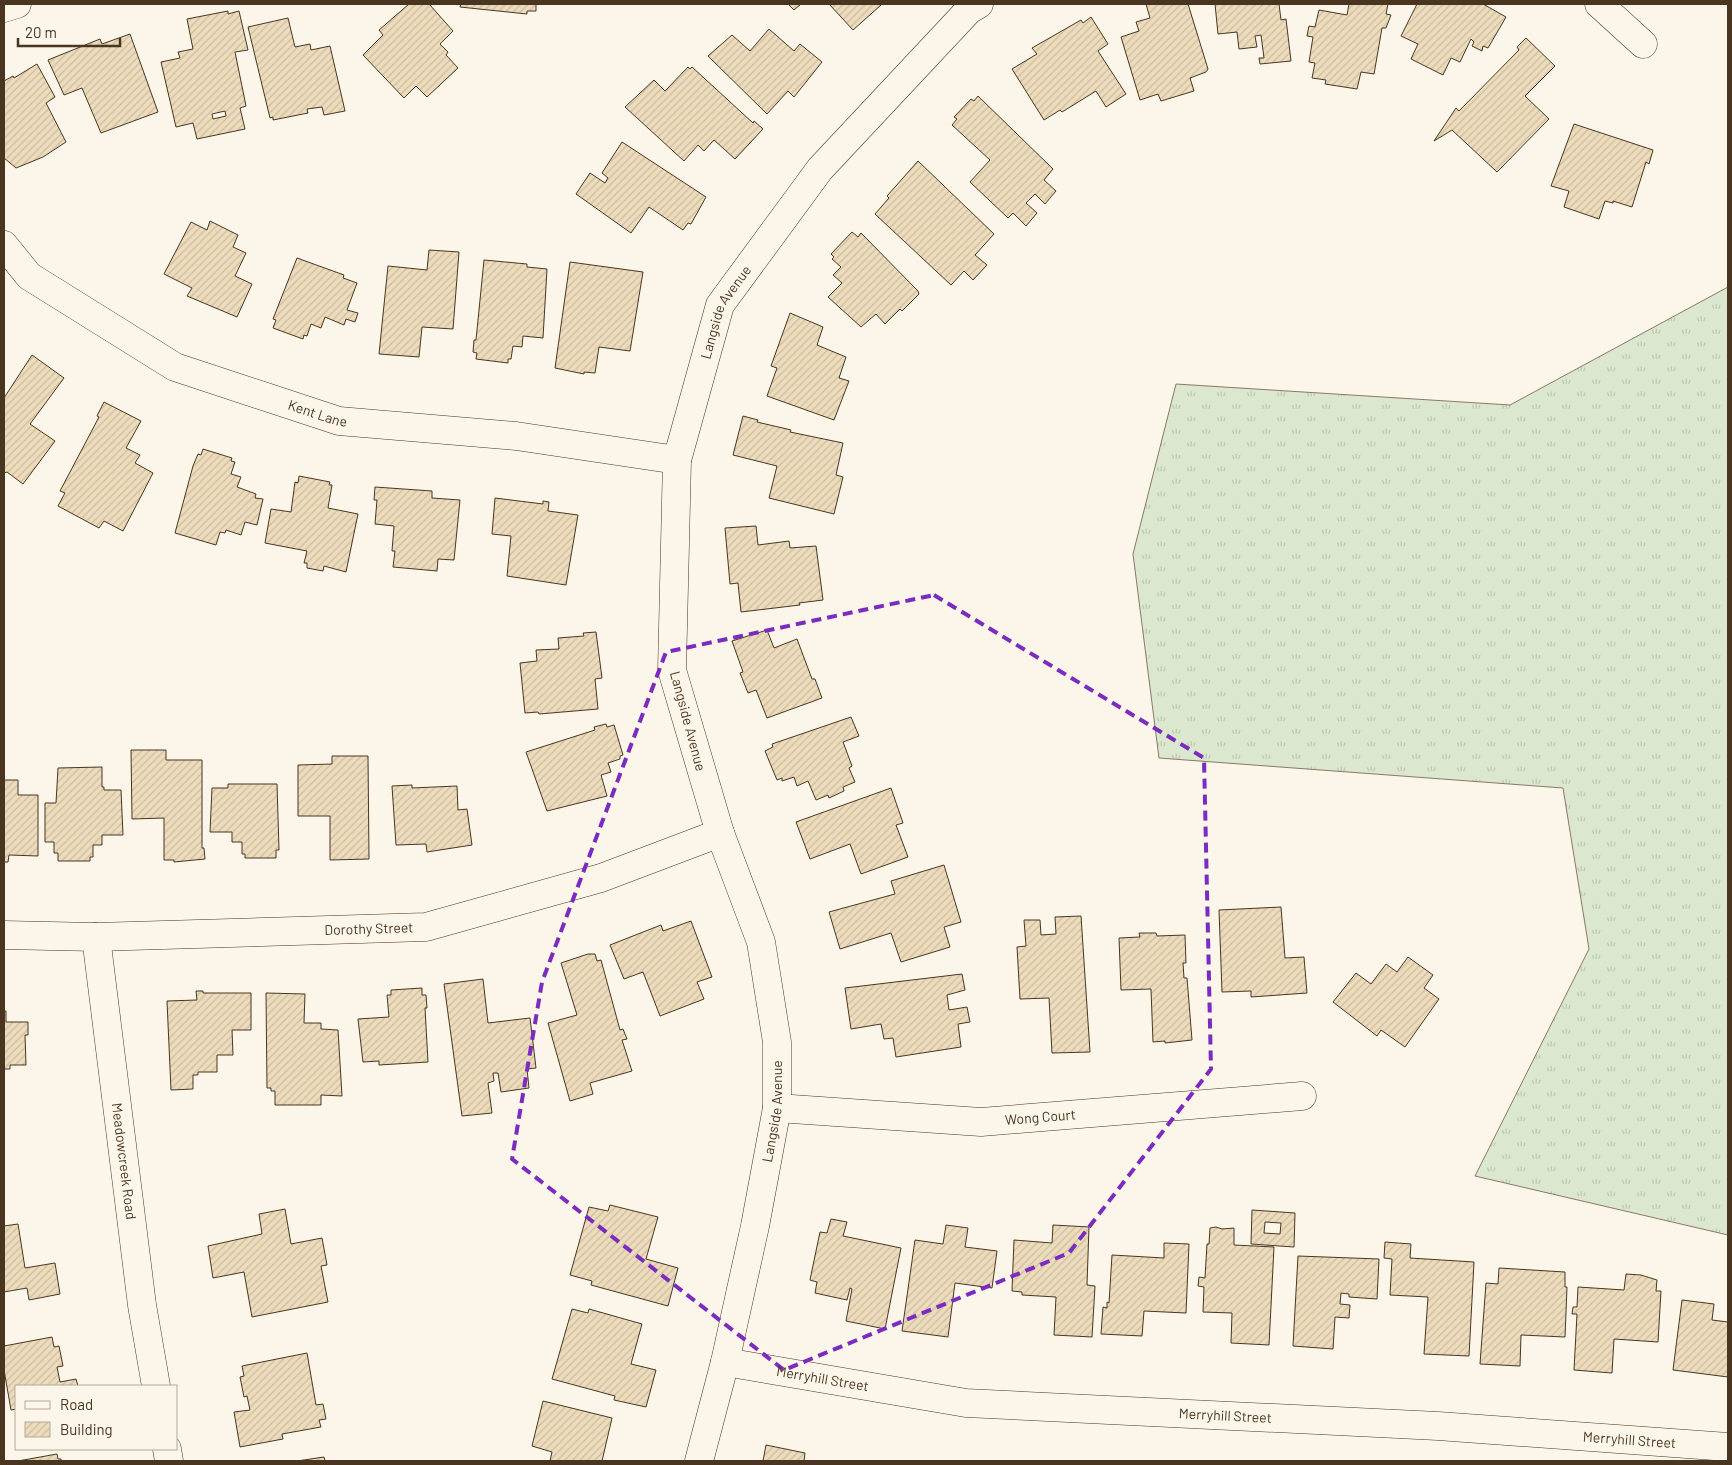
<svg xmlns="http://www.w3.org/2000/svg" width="1732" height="1465" viewBox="0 0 1732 1465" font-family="Barlow,sans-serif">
<defs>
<pattern id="grass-tufts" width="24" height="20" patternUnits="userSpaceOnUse" patternTransform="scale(1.25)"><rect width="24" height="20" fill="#dce7d0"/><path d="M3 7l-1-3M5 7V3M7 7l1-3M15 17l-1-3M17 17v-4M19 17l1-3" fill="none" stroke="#bec7b2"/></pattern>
<pattern id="building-hatch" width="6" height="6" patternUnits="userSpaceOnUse" patternTransform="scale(1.25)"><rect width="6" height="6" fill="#ecdcbc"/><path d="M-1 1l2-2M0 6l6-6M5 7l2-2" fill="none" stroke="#ccbda1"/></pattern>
</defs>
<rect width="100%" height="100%" fill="#fbf6e9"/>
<path fill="url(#grass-tufts)" stroke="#887966" d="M1728 287V1235L1475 1176 1589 949 1563 788 1159 758 1133 554 1176 384 1510 405Z"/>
<g fill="url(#building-hatch)" stroke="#4a3520" fill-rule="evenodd">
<path d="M409 4H429L453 31 440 44 448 52 446 55 458 68 427 97 416 86 404 98 363 55 383 35 379 30Z"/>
<path d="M461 4H536V11H527V14L460 7Z"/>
<path d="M788 4H801L794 10Z"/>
<path d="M829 4H879L881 5 853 30Z"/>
<path d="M1146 4H1188L1208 69 1206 72 1190 78 1194 91 1161 101 1158 94 1140 100 1121 37 1139 31 1136 22 1150 18Z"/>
<path d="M1215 4H1279L1281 20 1286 19 1291 61 1260 64 1259 58H1264L1261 35 1255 36 1257 47 1239 49 1237 32 1218 34Z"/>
<path d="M1349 4H1388L1386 14 1391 15 1386 28H1382L1374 74 1361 72 1357 89 1325 84 1326 80 1312 78 1315 63 1309 62 1313 37 1307 36 1309 26 1315 27 1319 10 1347 15Z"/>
<path d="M1417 4H1483L1506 17 1488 48 1483 46 1482 51 1472 46 1474 42 1471 39 1460 62 1451 58 1443 75 1411 59 1418 44 1401 36Z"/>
<path d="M228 11V14L239 11 248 50 235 52 246 106 240 108 245 129 197 139 193 123 176 127 161 62 180 58 178 52 193 49 187 19ZM225 111 226 116 213 119 212 114Z"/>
<path d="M1091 17 1108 44 1098 51 1126 94 1106 107 1096 91 1062 112 1060 110 1044 120 1012 69 1037 54 1032 48 1081 20 1083 23Z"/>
<path d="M288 18 295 47 310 44 311 50 330 46 345 111 324 115 322 107 307 109 308 113 273 120V117L270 118 248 27Z"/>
<path d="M769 29 794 51 800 44 822 62 794 97 788 91 767 114 708 56 732 35 750 51Z"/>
<path d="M130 34 158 112 101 133 82 88 64 95 48 60 100 39 102 44Z"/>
<path d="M1526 38 1555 66 1525 96 1549 119 1497 172 1452 130 1434 141 1456 108 1459 111 1519 50 1517 47Z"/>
<path d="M37 64 55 97 46 103 66 142 43 157 16 168 4 158V81L13 76 14 78Z"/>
<path d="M688 67 690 69 692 67 753 123 754 121 763 129 735 159 714 140 704 151 698 145 684 161 625 107 654 80 665 91Z"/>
<path d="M978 96 1053 169 1044 180 1056 191 1045 204 1035 194 1026 203 1037 213 1026 226 1013 213 1008 218 970 182 990 160 952 125 957 119 954 117 971 99 974 101Z"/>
<path d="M1574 124 1653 150 1649 164 1646 162 1632 207 1613 201V203L1605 201 1599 219 1564 207 1569 191 1551 186Z"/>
<path d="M622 142 706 197 691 224 688 223 683 230 649 207 631 233 576 194 590 173 605 183 608 178 602 173Z"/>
<path d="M918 161 994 234 975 255 987 265 973 280 964 271 951 285 875 214 889 198 887 196Z"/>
<path d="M210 221 238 235 233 247 246 253 235 276 252 284 237 317 187 296 192 288 164 274 191 222 207 230Z"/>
<path d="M852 232 858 237 861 233 918 291 919 294 902 311 900 309 885 324 876 314 861 327 828 297 842 283 833 275 841 267 832 259 834 257 831 254Z"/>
<path d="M429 250 459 252 453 329 422 327 419 357 379 354 388 266 427 270Z"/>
<path d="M297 258 344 275 343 278 357 283 347 310 358 313 355 322 346 319 344 325 325 317 321 328 311 324 307 336 304 335 303 339 273 328 276 320 273 319Z"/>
<path d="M484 260 527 264V267L547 269 543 338 523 336 522 347 513 346 511 359H508V363L476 359 477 353 473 352 474 340H476Z"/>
<path d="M570 262 643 272 630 351 599 347 595 373 584 372V374L555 368Z"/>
<path d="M790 313 823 327 817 345 846 357 839 378 849 381 834 420 767 396 777 368 771 366Z"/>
<path d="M32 355 64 378 30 424 55 441 23 484 7 472 4 473V398Z"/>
<path d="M104 402 141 421 126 448 140 455 135 463 153 473 123 531 104 521 99 528 58 506 65 493 60 491 99 417 97 416Z"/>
<path d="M743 416 758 420 757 422 791 430 790 432 843 443 836 475 843 477 834 514 769 498 777 466 733 455Z"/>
<path d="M203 449 232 458 231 461 235 462 231 474 241 477 237 487 256 494 255 498 263 499 257 525 245 522 241 535 226 530 225 533 220 532 216 545 175 533 193 466 198 454 201 455Z"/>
<path d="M299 476 330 482 329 485H332L328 508 358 514 346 572 324 566 323 571 307 568V563H304L307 551 265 543 271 509 291 512 295 482 298 483Z"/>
<path d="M375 487 432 491V498L460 500 454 560 438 559 437 571 393 567 395 551H392L394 526 375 524 377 500H374Z"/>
<path d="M495 498 543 504V501L549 502 548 511 578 515 566 585 507 576 511 536 492 534Z"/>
<path d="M756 526 758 545 789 541 790 548 816 546 823 600 799 603 800 605 741 612 738 583 730 584 725 528Z"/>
<path d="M767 630 774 648 797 639 812 679H815L822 698 767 718 756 690 748 693 740 673 743 672 732 641Z"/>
<path d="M596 632 602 678 595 679 598 709 539 714 538 712 525 713 520 663 537 661 536 650 559 649 558 638 584 636 583 633Z"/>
<path d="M851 717 859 736 843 742 852 766 849 768 855 782 843 787 844 791 829 798 828 795 816 800 808 781 797 786 794 777 782 781V778L777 780 765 751 773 747 772 744Z"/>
<path d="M606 724 607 727 614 725 623 755 620 756V759L608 763 611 772 601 775 607 796 547 811 526 752 595 730 594 727Z"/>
<path d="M131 750H166V760H202V848H204L205 859 174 862V860H164V818L132 819Z"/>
<path d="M332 756H368L369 859 330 860V816H298V765L332 764Z"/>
<path d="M102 767V787H104V790H121L123 835H102V845H93V857H90V861H58V853H54V842H45V803H56L58 768Z"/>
<path d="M4 780H18V795H38V856L9 855 8 862H4Z"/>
<path d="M228 784H277L279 850H276V858H245V854H242V842H232V832H210L212 788H228Z"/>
<path d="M412 785V788L457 786 458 810 467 809 472 845 427 852 426 844 396 845 392 786Z"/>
<path d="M891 788 903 823 896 825 908 857 861 874 850 844 810 859 796 822Z"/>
<path d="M944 865 961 922 944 927 950 947 901 962 891 933 840 949 829 912 895 894 891 881Z"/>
<path d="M1281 907 1285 958 1304 957 1307 993 1251 997V991L1222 992 1219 910Z"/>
<path d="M1081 916 1090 1052 1052 1053 1049 998 1020 999 1017 947 1026 946 1024 920H1040L1041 935 1056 934 1055 917Z"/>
<path d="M691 921 712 977 697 982 704 999 660 1016 643 972 624 979 610 945 661 925 663 931Z"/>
<path d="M1139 933H1156L1157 936 1185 935 1186 963H1183L1184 978H1187L1192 1040 1165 1043V1041L1153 1042 1151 989 1121 990 1119 938 1140 937Z"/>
<path d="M588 954H595L597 961 601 960 620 1030 623 1029 627 1039 622 1040 632 1071 590 1083 593 1094 570 1101 548 1023 577 1015 561 963Z"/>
<path d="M1408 957 1433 975 1424 988 1439 999 1405 1047 1381 1030 1377 1036 1333 1002 1356 973 1371 984 1386 964 1397 972Z"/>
<path d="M962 974 965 990 947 995 949 1010 967 1007 970 1022 958 1024 961 1047 896 1057 893 1038 884 1039 881 1024 851 1029 845 988Z"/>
<path d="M483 979 488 1023 530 1018 536 1068 527 1069 529 1088 501 1092 498 1073H493L494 1081 488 1083 492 1113 462 1116 444 984Z"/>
<path d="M422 988V995H426L427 1008H425L428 1062 379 1065V1061L363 1062 358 1019 389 1017 387 995H391V990Z"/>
<path d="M196 991H203V993H251V1030H232L233 1055H217V1072H198V1075H193V1089L171 1090 167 1001 197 1000Z"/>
<path d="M266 993 305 994 304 1023H321V1029L338 1030 342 1096 321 1095V1105H275V1091H271V1088H267Z"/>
<path d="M4 1011H6V1022H28V1035H25L26 1065H10V1069H4Z"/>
<path d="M610 1205 658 1217 646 1259 678 1268 668 1306 591 1285 592 1281 570 1275 589 1207 608 1211Z"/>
<path d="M285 1209 291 1244 322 1238 327 1265 321 1266 328 1302 252 1317 244 1272 213 1278 208 1246 262 1234 259 1214Z"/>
<path d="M1252 1210 1295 1213 1294 1247 1251 1244ZM1265 1222 1281 1223 1280 1234 1264 1233Z"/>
<path d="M831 1219 847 1222 843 1236 901 1248 885 1329 846 1321 852 1289 850 1288 847 1300 815 1293 817 1282 810 1280 820 1232 827 1233Z"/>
<path d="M18 1224 25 1268 55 1263 60 1294 29 1300 27 1288 4 1292V1226Z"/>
<path d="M946 1225 968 1228 965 1247 997 1251 992 1288 955 1283 948 1337 902 1331 915 1240 943 1244Z"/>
<path d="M1053 1225 1089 1227 1087 1285 1095 1286 1092 1337 1054 1335 1056 1297 1022 1295V1292L1012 1291 1014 1240 1052 1243Z"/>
<path d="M1216 1227 1222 1229 1234 1228V1245L1274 1247 1269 1345 1231 1343 1232 1313 1203 1312 1204 1287 1198 1286 1199 1277 1205 1278 1207 1244H1209L1210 1228Z"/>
<path d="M1385 1242 1411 1244 1410 1258 1474 1262 1469 1356 1424 1354 1428 1297 1390 1295 1392 1259 1384 1258Z"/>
<path d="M1164 1243 1189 1244 1186 1313 1144 1311 1142 1336 1101 1334 1103 1307 1107 1308V1302L1109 1303 1112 1255 1164 1258Z"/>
<path d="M1298 1256 1379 1259 1377 1299 1349 1297V1294L1341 1293 1340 1304 1350 1305 1349 1318 1335 1317 1333 1349 1293 1346Z"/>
<path d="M1499 1268 1565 1272V1287H1567L1565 1337 1521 1335 1520 1366 1480 1364 1486 1283 1498 1284Z"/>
<path d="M1626 1274 1641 1275 1657 1280 1656 1291H1661L1658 1342 1614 1339 1612 1373 1574 1370 1577 1314H1572L1573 1307H1577L1578 1287 1624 1290Z"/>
<path d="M1682 1300 1714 1304 1712 1320 1728 1322V1377L1673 1370Z"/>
<path d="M572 1309 588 1313 589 1309 642 1324 631 1364 656 1370 646 1407 614 1400 615 1396 552 1379Z"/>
<path d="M52 1337 54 1347 59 1346 63 1366 57 1367 60 1382 76 1379 78 1386H16V1409L11 1410 4 1370V1346Z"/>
<path d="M307 1353 316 1405 323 1404 326 1419 319 1420 321 1427 282 1434 283 1439 240 1447 234 1412 250 1410 247 1396 244 1397 240 1377 244 1376 242 1366Z"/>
<path d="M543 1401 612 1418 602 1461H604H550L552 1452 532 1446Z"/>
<path d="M766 1445 805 1453 804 1461H763Z"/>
<path d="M57 1454 58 1459H61V1461H18Z"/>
<path d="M324 1457 325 1461H297Z"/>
</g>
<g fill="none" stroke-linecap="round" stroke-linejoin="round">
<defs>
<g id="minor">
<path d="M1599 4 1643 44"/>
<path d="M4 8 17 4"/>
<path id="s1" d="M4 245 29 276 175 367 339 421 516 436 677 460"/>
<path id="s2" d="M4 935 96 937 426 927 601 878 720 833"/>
<path id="s3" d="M96 937 142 1305 156 1386"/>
<path id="s4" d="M777 1108 981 1122 1302 1096"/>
<path id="s5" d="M725 1362 966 1403 1438 1426 1728 1447"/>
<path d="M167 1449 169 1461"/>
<path id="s6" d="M699 1461 725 1362 755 1226 777 1108V1042L761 942 720 833 672 670 677 460 720 305 820 169 969 10 979 4"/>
</g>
</defs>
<use href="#minor" stroke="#4a3520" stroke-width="29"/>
<use href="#minor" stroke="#fbf6e9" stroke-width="28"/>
</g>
<path fill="none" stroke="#7b2cbf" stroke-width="4" stroke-dasharray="10 6" stroke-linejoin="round" d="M934 595 1204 758 1211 1069 1069 1253 784 1370 512 1159 542 982 666 652Z"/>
<g text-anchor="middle" stroke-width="4" stroke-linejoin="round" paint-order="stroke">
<g font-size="14" fill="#4a3520" stroke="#fbf6e9">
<text dy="5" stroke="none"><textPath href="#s6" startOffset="1182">Langside Avenue</textPath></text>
<text dy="5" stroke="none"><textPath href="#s1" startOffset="362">Kent Lane</textPath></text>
<text transform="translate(688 721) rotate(75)" y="5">Langside Avenue</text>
<text dy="5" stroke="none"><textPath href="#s2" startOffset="365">Dorothy Street</textPath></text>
<text dy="5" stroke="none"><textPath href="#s6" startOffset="358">Langside Avenue</textPath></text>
<text dy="5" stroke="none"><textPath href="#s4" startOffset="264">Wong Court</textPath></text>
<text dy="5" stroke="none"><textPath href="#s3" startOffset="226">Meadowcreek Road</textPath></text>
<text dy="5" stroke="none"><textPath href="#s5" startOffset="99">Merryhill Street</textPath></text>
<text dy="5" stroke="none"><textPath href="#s5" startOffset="504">Merryhill Street</textPath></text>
<text dy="5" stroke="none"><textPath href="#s5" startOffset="909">Merryhill Street</textPath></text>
</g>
</g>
<rect width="1732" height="1465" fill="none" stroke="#4a3520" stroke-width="10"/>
<rect x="15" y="1385" width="162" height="65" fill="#fbf6e9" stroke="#b4a999"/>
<rect x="25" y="1401" width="25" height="8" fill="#fbf6e9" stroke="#b4a999"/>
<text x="60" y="1410" font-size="15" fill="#4a3520">Road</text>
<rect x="25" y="1422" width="25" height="15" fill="url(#building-hatch)" stroke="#b4a999"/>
<text x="60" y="1435" font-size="15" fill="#4a3520">Building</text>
<path d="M18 38v8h102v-8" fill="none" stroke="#4a3520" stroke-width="2.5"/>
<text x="25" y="38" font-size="15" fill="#4a3520" stroke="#fbf6e9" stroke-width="4" paint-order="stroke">20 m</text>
</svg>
